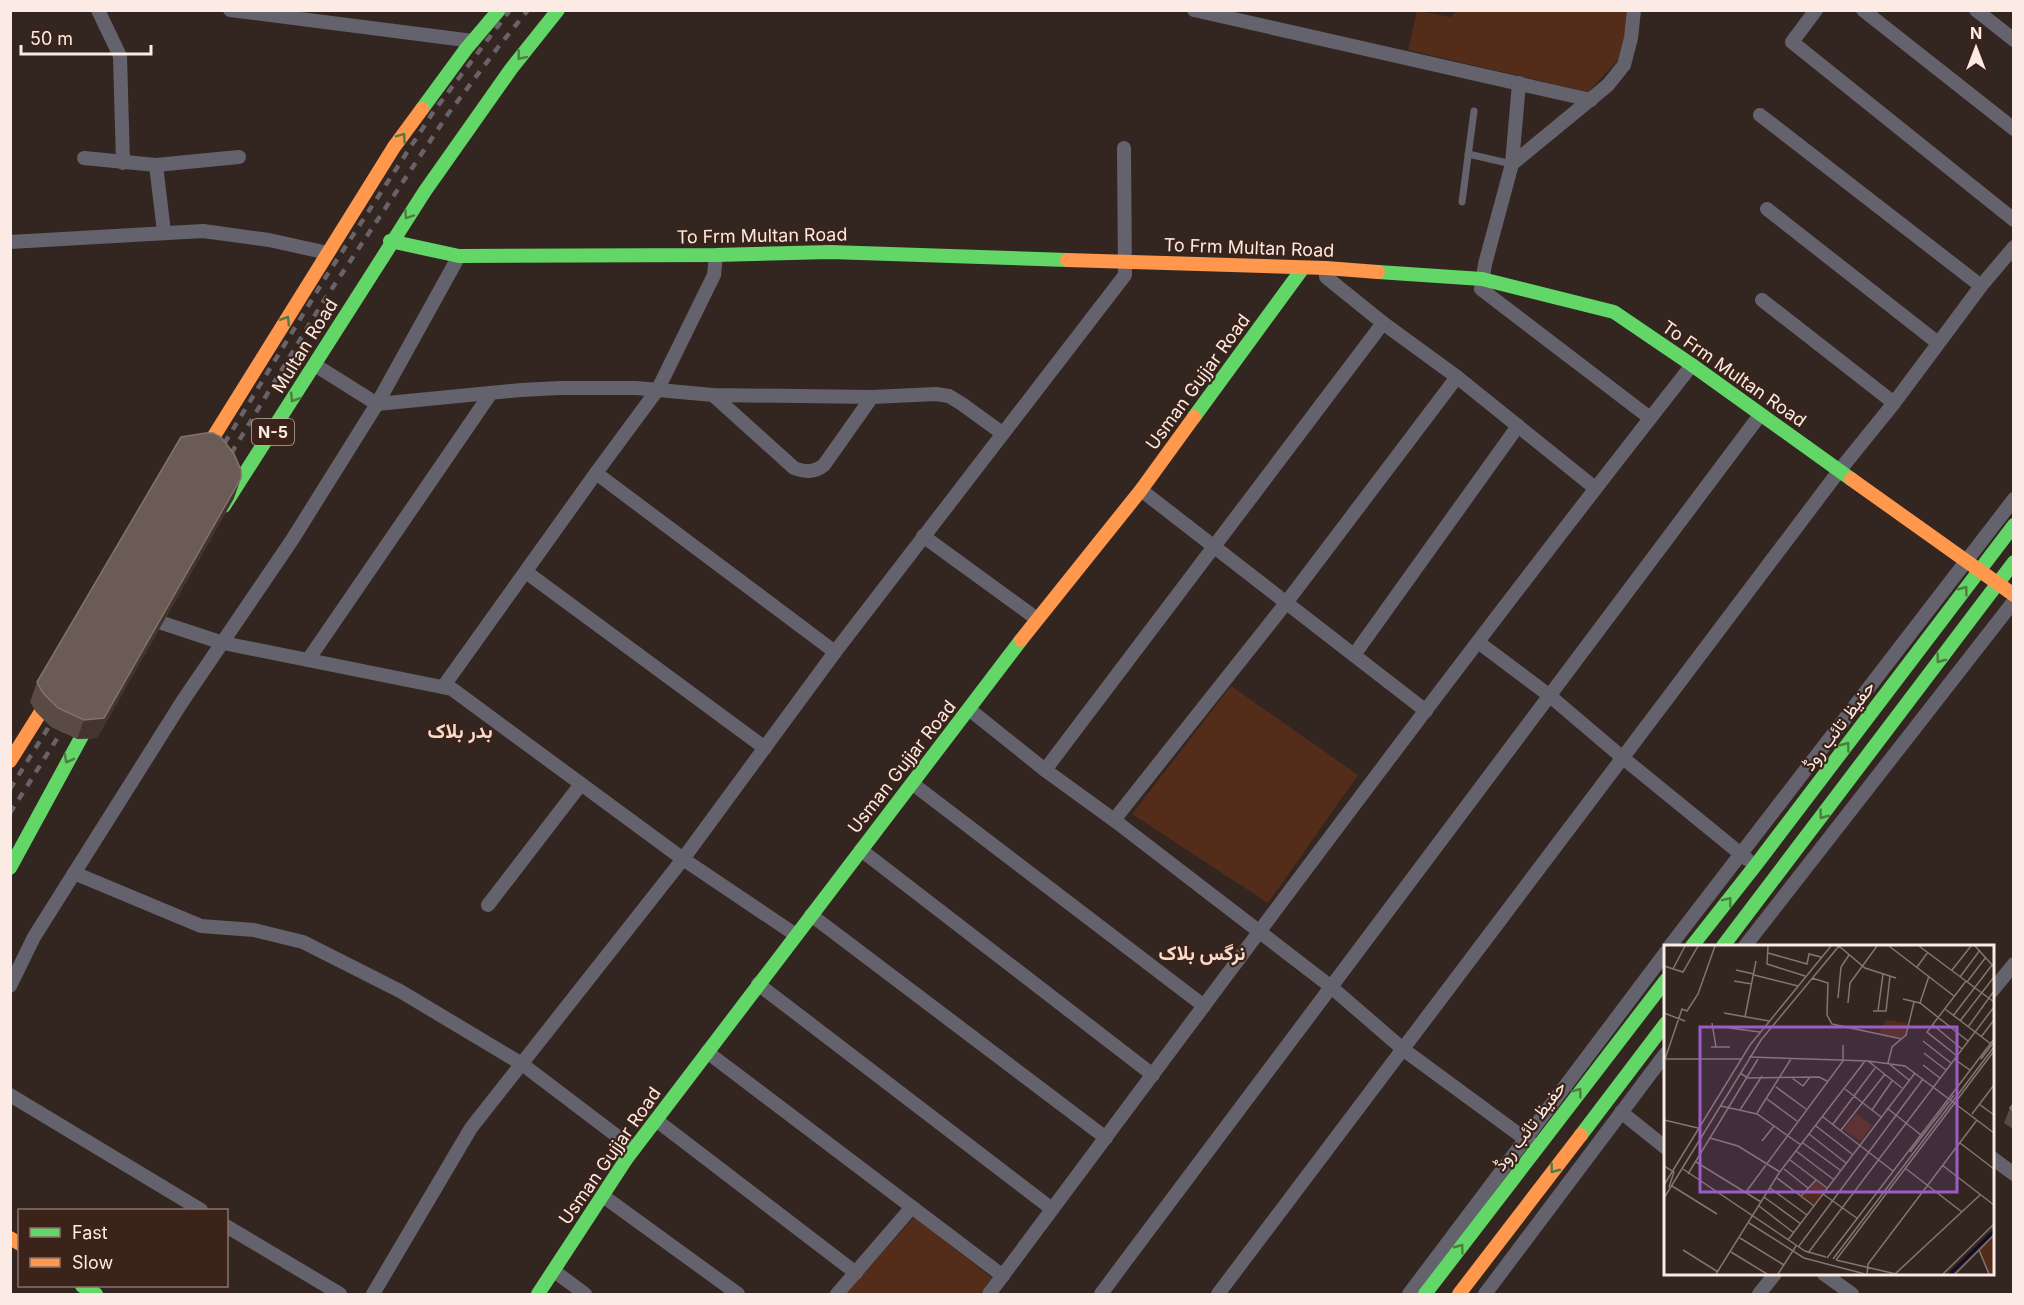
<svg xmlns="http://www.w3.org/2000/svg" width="2024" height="1305" viewBox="0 0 2024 1305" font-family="Inter,Vazirmatn,sans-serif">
<rect width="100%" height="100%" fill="#332621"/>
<g fill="#542c1a">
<path d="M1457 10 1629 11 1626 32 1617 61 1588 92 1408 50 1417 11 1451 17Z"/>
<path d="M1231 686 1358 775 1268 903 1132 814Z"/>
<path d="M914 1217 992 1278 980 1294H846Z"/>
</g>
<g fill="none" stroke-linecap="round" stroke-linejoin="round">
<g stroke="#63626d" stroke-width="7">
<path d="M1468 154 1512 164"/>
<path d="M1462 202 1474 111"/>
</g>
<g stroke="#63626d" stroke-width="14">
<path d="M98 10 120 56 123 163"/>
<path d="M230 10 473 41"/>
<path d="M1194 10 1591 100"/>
<path d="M1634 10 1631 38 1624 65 1608 85 1512 164 1485 264 1481 289 1650 418"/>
<path d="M1816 10 1792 42 2014 220"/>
<path d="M1863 10 2014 129"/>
<path d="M1976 10 2014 40"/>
<path d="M1760 115 1981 286"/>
<path d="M84 158 156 165 239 157"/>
<path d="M1512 164 1519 83"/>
<path d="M156 165 164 232"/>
<path d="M1767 209 1938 343"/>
<path d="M10 242 203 231 269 240 328 253"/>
<path d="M1326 268V277L1383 323 1457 377 1595 488"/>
<path d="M1762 300 1894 403"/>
<path d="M315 365 377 404 521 390 560 388H636L713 395 872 397 936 394 949 396 962 404 1002 433"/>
<path d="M713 395 794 468C805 472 814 473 824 465L872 397"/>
<path d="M596 473 835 652"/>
<path d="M1141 490 1426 711"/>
<path d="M923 536 1037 619"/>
<path d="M526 572 765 748"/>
<path d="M150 619 223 643 452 689 683 859 796 935"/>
<path d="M1478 642 1550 696 1623 758 1747 859"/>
<path d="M1354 655 1518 426"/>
<path d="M308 660 491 393"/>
<path d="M443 687 596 473 658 389 714 275 716 255"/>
<path d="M970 710 1045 770 1114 820 1330 986 1404 1050 1536 1147"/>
<path d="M1045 770 1383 323"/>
<path d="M913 784 1204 1006"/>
<path d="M1114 820 1286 603 1457 377"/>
<path d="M861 850 1153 1075"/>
<path d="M74 873 201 926 254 930 303 942 400 991 522 1064 634 1149"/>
<path d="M488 905 581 784"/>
<path d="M811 915 1106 1138"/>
<path d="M1670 946 2014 499"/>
<path d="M1745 946 2014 601"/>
<path d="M758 984 1052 1209"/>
<path d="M10 986 34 937 182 702 292 540 377 404 459 256"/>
<path d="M1992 991 2014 964"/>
<path d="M707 1052 1003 1276"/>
<path d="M10 1095 201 1210"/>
<path d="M1621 1112 1666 1148"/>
<path d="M656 1120 856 1273"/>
<path d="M1992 1158 2014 1174"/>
<path d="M603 1196 738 1294"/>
<path d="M226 1226 340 1294"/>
<path d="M554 1271 585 1294"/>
<path d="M1824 1274 1852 1294"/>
<path d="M373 1294 471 1128 683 859 835 652 1125 275 1124 148"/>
<path d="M837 1294 912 1207"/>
<path d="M989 1294C1221 983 1452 670 1692 365"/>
<path d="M1101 1294C1319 1000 1541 709 1760 415"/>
<path d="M1218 1294 1839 471 1894 403 1981 286 2014 247"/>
<path d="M1409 1294 1666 952"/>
<path d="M1485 1294 1666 1053"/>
<path d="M1759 1294 1775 1274"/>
</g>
<g stroke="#63d668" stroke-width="14">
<path d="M422 109 466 49 499 10"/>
<path d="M390 241 459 256 716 255 830 252 1067 260"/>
<path d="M1378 272 1482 279 1614 312 1692 365 1851 479"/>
<path d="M1194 417 1303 268"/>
<path d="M224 506 425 191 511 69 558 10"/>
<path d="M10 868 95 712"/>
<path d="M1692 946 1755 866 2014 525"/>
<path d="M1723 946 2014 562"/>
<path d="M1581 1135 1666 1023"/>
<path d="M82 1286 96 1294"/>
<path d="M538 1294 627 1158 1021 640"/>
<path d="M1425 1294 1666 980"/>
</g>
<g stroke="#ff974d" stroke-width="14">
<path d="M1067 260 1326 268 1378 272"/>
<path d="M199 460 394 147 422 109"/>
<path d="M1851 479 2014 595"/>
<path d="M1021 640 1141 490 1194 417"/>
<path d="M10 761 54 691"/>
<path d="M10 1238 20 1244"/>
<path d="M1459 1294 1581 1135"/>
</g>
<g stroke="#696267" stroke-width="4.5" stroke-dasharray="8 8" stroke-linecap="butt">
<path d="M216 457 327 275 434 111 510 10"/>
<path d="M223 467 321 305 448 114 499 46 528 10"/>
<path d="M10 789 58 712"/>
<path d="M10 813 70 718"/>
</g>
</g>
<g fill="#594a44">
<path d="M234 498 97 738 77 739 51 727 36 712 30 702 37 682Z"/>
<path d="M2013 1104V1129L2004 1123 2010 1108Z"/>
</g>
<path fill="#43342f" d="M241 478 234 498 97 738 77 739 84 720Z"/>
<g fill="#6b5b55" stroke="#81726c" stroke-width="1.5">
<path d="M206 433H213L221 437 234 454 241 470V478L104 718 84 720 58 708 43 693 37 682 181 437Z"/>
<path d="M2013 1104V1111L2010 1108Z"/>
</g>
<defs><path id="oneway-chevron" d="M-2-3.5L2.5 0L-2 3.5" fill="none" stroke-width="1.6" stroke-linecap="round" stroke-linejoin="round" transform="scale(1.5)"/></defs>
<g stroke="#4f7c40">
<use href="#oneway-chevron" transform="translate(521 56) rotate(128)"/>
<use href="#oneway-chevron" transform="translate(402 137) rotate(-54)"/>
<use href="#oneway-chevron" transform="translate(408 215) rotate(124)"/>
<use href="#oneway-chevron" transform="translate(286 320) rotate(-58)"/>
<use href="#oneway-chevron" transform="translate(294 398) rotate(122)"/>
<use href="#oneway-chevron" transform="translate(1964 590) rotate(-53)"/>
<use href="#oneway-chevron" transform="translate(1940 659) rotate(127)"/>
<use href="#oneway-chevron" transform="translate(1846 746) rotate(-53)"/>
<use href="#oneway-chevron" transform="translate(68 759) rotate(118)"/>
<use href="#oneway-chevron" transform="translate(1823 815) rotate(127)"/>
<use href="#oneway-chevron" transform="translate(1728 901) rotate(-52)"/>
<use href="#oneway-chevron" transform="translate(1578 1092) rotate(-53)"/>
<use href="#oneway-chevron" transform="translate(1554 1169) rotate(127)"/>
<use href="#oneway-chevron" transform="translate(1460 1248) rotate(-53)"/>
</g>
<g text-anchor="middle" stroke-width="4.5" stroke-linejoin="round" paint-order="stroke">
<rect fill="#3b2319" stroke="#c1afa7" stroke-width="1.5" x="252" y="419" width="42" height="26" rx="4.5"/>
<g font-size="16" font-weight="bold" fill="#fbebe4">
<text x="273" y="438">N-5</text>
</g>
<g font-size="18" fill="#fbebe4" stroke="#3b2319">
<text transform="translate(762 236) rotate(-1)" y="6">To Frm Multan Road</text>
<text transform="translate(1249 248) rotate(2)" y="6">To Frm Multan Road</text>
<text transform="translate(305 346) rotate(-58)" y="6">Multan Road</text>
<text transform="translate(1734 374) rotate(35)" y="6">To Frm Multan Road</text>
<text transform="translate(1198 382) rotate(-54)" y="6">Usman Gujjar Road</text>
<text transform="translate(1839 726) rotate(-53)" y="6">حفیظ تائب روڈ</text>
<text transform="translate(902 767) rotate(-52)" y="6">Usman Gujjar Road</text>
<text transform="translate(1530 1126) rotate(-53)" y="6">حفیظ تائب روڈ</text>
<text transform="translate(610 1156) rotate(-55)" y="6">Usman Gujjar Road</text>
</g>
<g font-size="20" font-weight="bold" fill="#fbdbce" stroke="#3b2319">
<text x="460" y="738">بدر بلاک</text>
<text x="1202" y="960">نرگس بلاک</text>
</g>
</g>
<g transform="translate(1664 945)">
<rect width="330" height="330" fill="#332621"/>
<path d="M222 75 243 78 241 89 237 93 215 88ZM192 169 208 180 197 196 179 185ZM152 236 162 244 150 259 138 251ZM330 290V329H325L315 305Z" fill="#542c1a"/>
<path fill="none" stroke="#10092b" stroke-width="3" d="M286 329 330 286"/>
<path fill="none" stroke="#83756f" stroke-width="1.5" d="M104 1 103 19 141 31M175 1 201 23 232 33M225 1 290 51M255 1 330 57M311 1 330 22M104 8 143 19 145 9 157 12M0 21 19 27 34 1M253 22 264 7M9 24 21 1M72 25 90 29M288 25 307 1M90 30 134 41M296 32 316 5M148 33 164 38 163 70 168 79 238 94M70 36 88 39M303 37 322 12M174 53 177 22 185 10M239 54 256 58 304 96M184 58 186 38 213 1M256 58 265 31M281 64 327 99M209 66H222L226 31M214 66 219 29M0 68 21 76M60 68 105 76M289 71 328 20M81 72 92 16M296 76 330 32M48 78 52 102M269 80 298 104M304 82 330 46M65 83 96 87M317 92 330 75M259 96 287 118M47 102H66M260 108 282 125M293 111 263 87 302 36M85 112 204 116 241 121 330 188M1 114 18 64 23 66 34 49 51 1M2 114H78M290 114 306 125M317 114 330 97M204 116 238 143M259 120 276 133M76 128 84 133 155 132 163 136M128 133 139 141 146 132M245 135 224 118 228 102 242 90 250 57M112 142 142 164M181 144 217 172M103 154 133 176M315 159 330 170M57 161 93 169 137 200M223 163 257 190M76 165 98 131M208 165 228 136M93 168 127 114M308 169 330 140M159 172 229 226M0 175 34 183M169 179 211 123M152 181 188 209M177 185 221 129M145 189 182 218M46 193 74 201 116 227M98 196 110 181M139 198 176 225M296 198 330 224M132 206 169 234M246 207 290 150M126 215 163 243M32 217 97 257M278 220 330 260M0 221 10 227 5 242M241 223 298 267M19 224 141 306 162 312M120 224 144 243M24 229 94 114M113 233 150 261M0 240 86 100 167 1M8 241 53 269M106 243 143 270M82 247 179 116V100M159 249 194 274M137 251 152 235M100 252 137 279M0 253 97 95 175 1M95 261 130 288M85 278 140 313 201 329M76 293 120 320M124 295 251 128M135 301 259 134M19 305 54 327M315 305 325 329M67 307 103 329M144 308 330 62M163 313 330 94M169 314 330 102M172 315 330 106M172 315 232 329M52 329 115 228 201 116M114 329 132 301M203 329 204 319 313 175M231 329 316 250M279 329 330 279M291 329 330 290"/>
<path fill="#9b5cc8" fill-opacity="0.15" stroke="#9b5cc8" stroke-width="3" d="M36 82H293V247H36Z"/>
<rect width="330" height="330" fill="none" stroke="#fbebe4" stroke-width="3"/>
</g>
<rect width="2024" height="1305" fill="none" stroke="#fbebe4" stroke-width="24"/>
<rect x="18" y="1209" width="210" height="78" fill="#3b2319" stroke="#88736a" stroke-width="1.5"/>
<rect x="30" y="1228" width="30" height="9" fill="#63d668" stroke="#88736a" stroke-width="1.5"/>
<text x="72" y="1239" font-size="18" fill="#fbebe4">Fast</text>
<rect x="30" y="1258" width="30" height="9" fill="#ff974d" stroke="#88736a" stroke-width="1.5"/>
<text x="72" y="1269" font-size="18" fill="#fbebe4">Slow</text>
<g transform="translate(1976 48)" stroke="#3b2319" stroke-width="4.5" paint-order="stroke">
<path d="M0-4.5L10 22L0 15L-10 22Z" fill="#fbebe4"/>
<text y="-9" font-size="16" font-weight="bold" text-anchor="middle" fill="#fbebe4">N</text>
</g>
<path d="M21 45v9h130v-9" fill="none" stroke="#fbebe4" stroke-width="3"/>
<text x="30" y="45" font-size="18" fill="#fbebe4" stroke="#3b2319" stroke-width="4.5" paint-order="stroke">50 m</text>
</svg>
